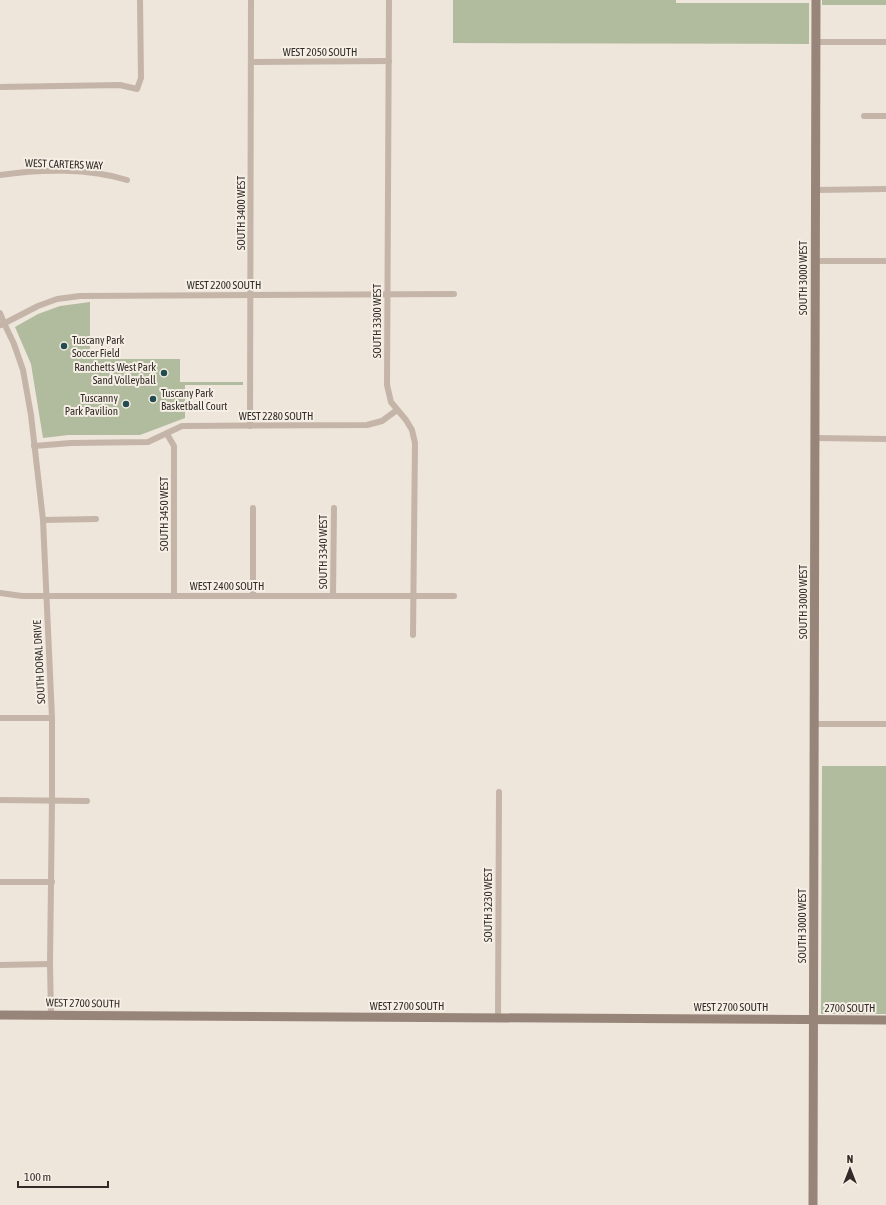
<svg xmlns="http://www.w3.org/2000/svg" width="886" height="1205" viewBox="0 0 886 1205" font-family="'Asap Condensed',sans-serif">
<rect width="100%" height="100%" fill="#eee5db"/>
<g fill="#b1bb9d">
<path d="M453 0H676V3H809V44L453 43Z"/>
<rect x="822" y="0" width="64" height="5"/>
<path d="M90 302V359H180V382H243V385H185V418L140 435H68L43 438 31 364 15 327 38 314 60 306Z"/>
<path d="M822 766H886V1014H821Z"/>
</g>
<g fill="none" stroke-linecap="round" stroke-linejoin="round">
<g stroke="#c5b5a8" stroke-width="6">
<path d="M389 0 387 385 391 402 406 420 412 430 415 443 413 635"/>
<path d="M816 42H886"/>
<path d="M251 62 389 61"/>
<path d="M0 87 120 85 137 89 141 78 140 0"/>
<path d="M864 116H886"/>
<path d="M0 175C40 169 89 168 127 180"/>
<path d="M815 190 886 189"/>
<path d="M815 261H886"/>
<path d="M0 313 4 323 14 344 23 370 31 415 43 520 52 718V800L50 964 51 1015"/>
<path d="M1 325 38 306 57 299 80 296 454 294"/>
<path d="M250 426 251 0"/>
<path d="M167 434 174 446V596"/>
<path d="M815 438 886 439"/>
<path d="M34 446 71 443 148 442 182 426 367 425 382 421 397 410"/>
<path d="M43 520 96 519"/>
<path d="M0 593 22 596H454"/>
<path d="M253 596V508"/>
<path d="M333 596 334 508"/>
<path d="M0 718H52"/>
<path d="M815 724H886"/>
<path d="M0 800 87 801"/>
<path d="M0 882H52"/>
<path d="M0 965 50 964"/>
<path d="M498 1018 499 792"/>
</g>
<g stroke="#98857a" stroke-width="9">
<path d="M0 1015 886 1020"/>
<path d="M813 1205 816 0"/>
</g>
</g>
<g fill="#224c4f" stroke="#f6efe6" stroke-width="1.5">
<circle cx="64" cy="346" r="4"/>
<circle cx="164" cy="373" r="4"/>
<circle cx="153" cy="399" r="4"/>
<circle cx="126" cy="404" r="4"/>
</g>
<g text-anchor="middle" stroke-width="4" stroke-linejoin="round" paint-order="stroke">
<g font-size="11" fill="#322b27" stroke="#f6efe6">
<text x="320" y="56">WEST 2050 SOUTH</text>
<text transform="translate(64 164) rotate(2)" y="4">WEST CARTERS WAY</text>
<text transform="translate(241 213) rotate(-90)" y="4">SOUTH 3400 WEST</text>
<text transform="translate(803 278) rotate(-90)" y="4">SOUTH 3000 WEST</text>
<text x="224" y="289">WEST 2200 SOUTH</text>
<text transform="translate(377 321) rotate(-90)" y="4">SOUTH 3300 WEST</text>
<text x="276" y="420">WEST 2280 SOUTH</text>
<text transform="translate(164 514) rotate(-90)" y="4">SOUTH 3450 WEST</text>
<text transform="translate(323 552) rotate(-90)" y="4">SOUTH 3340 WEST</text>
<text x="227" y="590">WEST 2400 SOUTH</text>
<text transform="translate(803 602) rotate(-90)" y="4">SOUTH 3000 WEST</text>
<text transform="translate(39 662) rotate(-93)" y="4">SOUTH DORAL DRIVE</text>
<text transform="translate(488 905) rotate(-90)" y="4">SOUTH 3230 WEST</text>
<text transform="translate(802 926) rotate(-90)" y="4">SOUTH 3000 WEST</text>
<text transform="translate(83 1003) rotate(1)" y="4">WEST 2700 SOUTH</text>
<text x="407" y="1010">WEST 2700 SOUTH</text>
<text x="731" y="1011">WEST 2700 SOUTH</text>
<text x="850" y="1012">2700 SOUTH</text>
</g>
<g font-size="11" fill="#322b27" stroke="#f6efe6" text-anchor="start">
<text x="72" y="344">Tuscany Park<tspan x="72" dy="13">Soccer Field</tspan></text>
<text x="156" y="371" text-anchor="end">Ranchetts West Park<tspan x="156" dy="13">Sand Volleyball</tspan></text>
<text x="161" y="397">Tuscany Park<tspan x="161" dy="13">Basketball Court</tspan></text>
<text x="118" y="402" text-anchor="end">Tuscanny<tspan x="118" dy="13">Park Pavilion</tspan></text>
</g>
</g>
<g transform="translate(850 1169)" stroke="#f6efe6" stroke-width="3" paint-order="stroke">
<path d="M0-3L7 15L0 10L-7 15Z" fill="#322b27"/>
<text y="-6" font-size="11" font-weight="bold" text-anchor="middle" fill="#322b27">N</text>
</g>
<path d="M18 1181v6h90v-6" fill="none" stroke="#322b27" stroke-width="2"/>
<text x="24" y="1181" font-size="12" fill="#322b27" stroke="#f6efe6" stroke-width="3" paint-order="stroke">100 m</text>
</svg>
